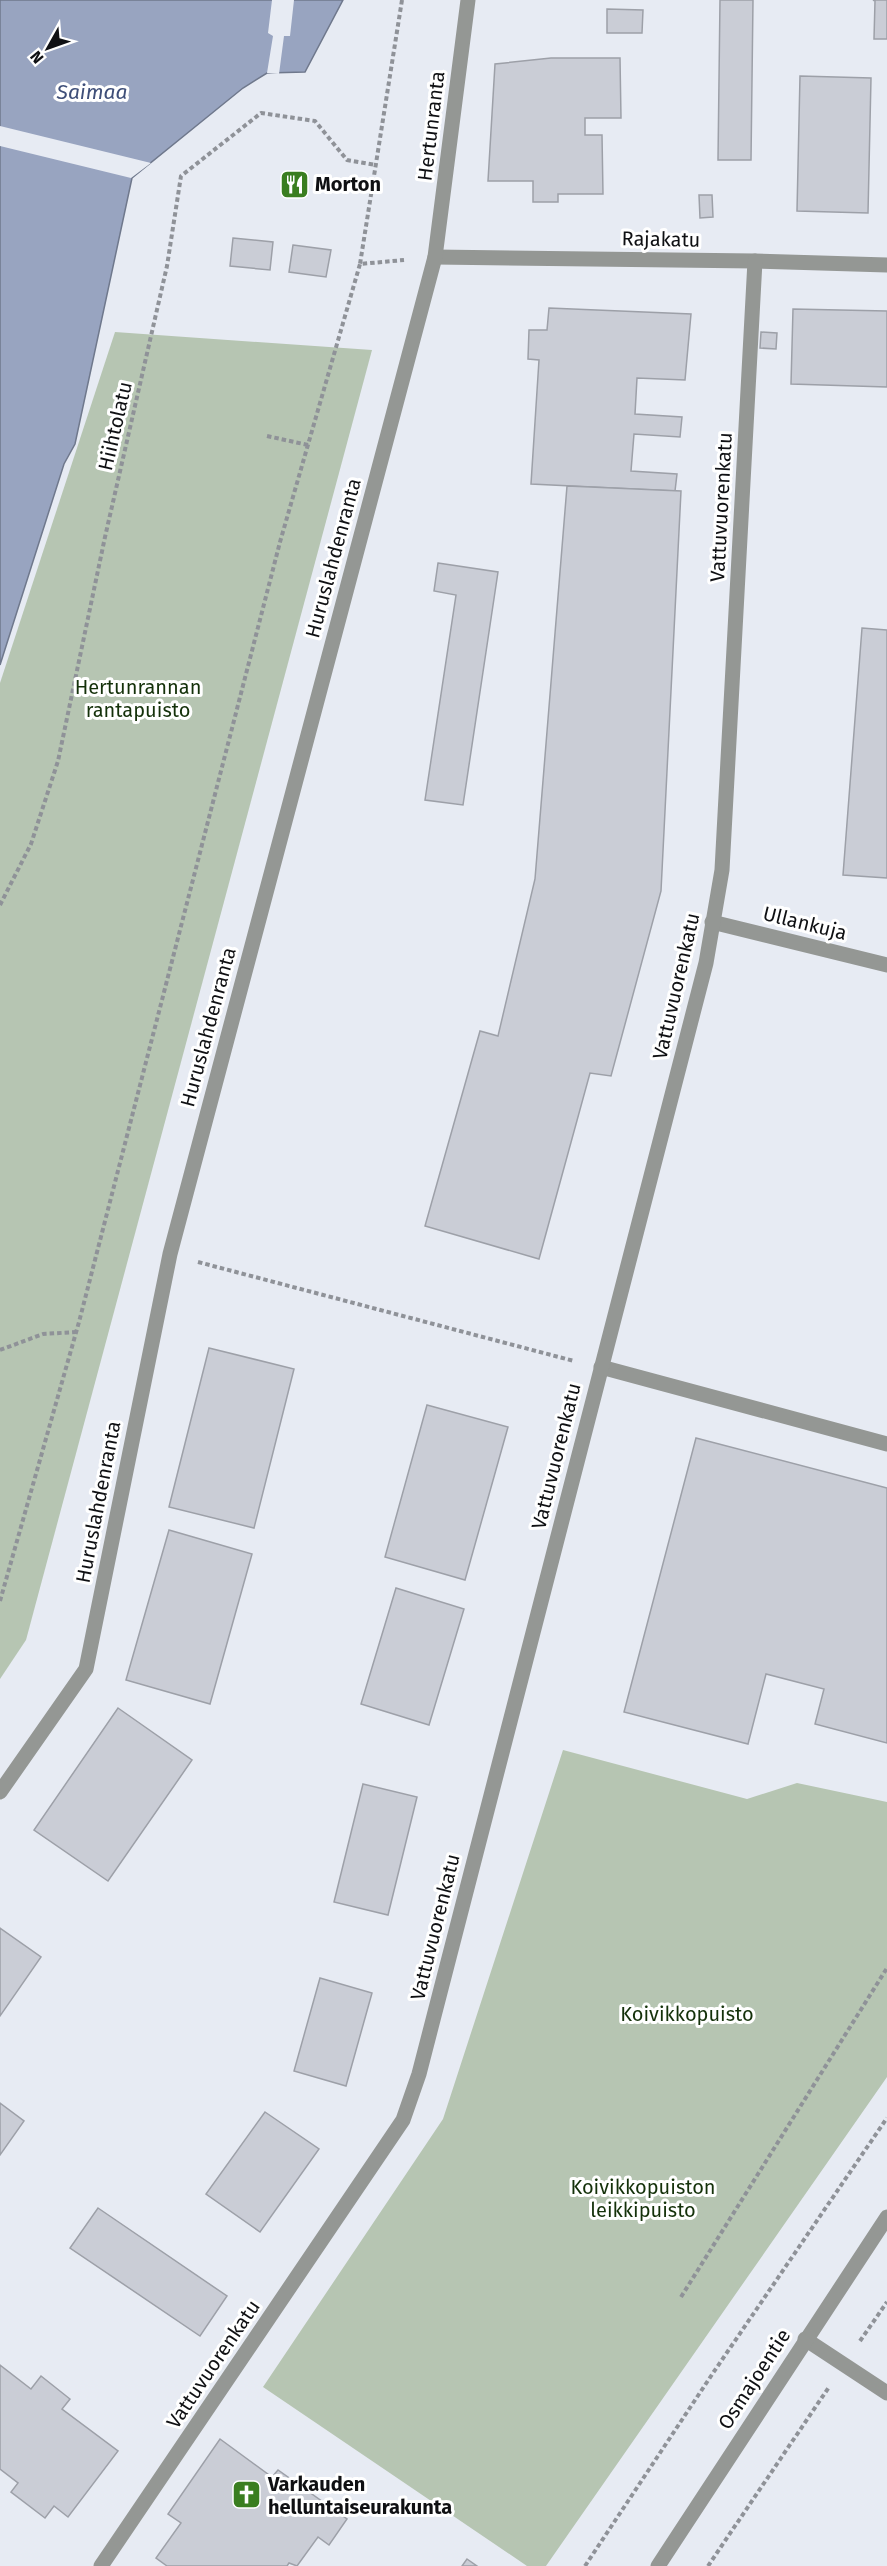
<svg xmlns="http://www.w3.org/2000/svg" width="887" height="2566" viewBox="0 0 887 2566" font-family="'Fira Sans',sans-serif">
<rect width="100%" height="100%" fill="#e7ebf3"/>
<g fill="#b6c5b2">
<path d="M115 332 372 350 26 1640 0 1679V683Z"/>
<path d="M563 1750 747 1799 797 1783 887 1802V2077L546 2566H527L263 2387 443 2119Z"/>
</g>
<path fill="#98a4c0" stroke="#6f788c" stroke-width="1.5" d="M0 0H343L305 72 267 73 243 88 132 178 75 444 64 464 0 665Z"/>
<g fill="#e7ebf3">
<path d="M272 0H294L290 36H284L279 74 267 73 273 36 268 33Z"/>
<path d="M0 126 151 163 131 178 0 146Z"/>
</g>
<g fill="#cacdd6" stroke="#9da0a8" stroke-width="1.5">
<path d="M720 0H753L751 160H718Z"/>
<path d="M873 0H887V39H874L875 1Z"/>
<path d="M607 9 643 10 642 33H607Z"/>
<path d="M551 58H620L621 118H585V135H602L603 194H558V202H533V181H488L495 64Z"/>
<path d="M800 76 871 78 868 213 797 211Z"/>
<path d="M699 195H712L713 217 700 218Z"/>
<path d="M233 238 273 242 270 270 230 266Z"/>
<path d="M293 245 331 250 326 277 289 272Z"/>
<path d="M549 308 691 314 685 380 637 378 635 414 682 417 680 437 634 434 631 471 677 474 675 491 531 484 539 360 528 359 529 330H547Z"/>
<path d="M793 309 887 311V387L791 384Z"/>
<path d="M761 332 777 333 776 349 760 348Z"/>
<path d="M567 486 681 491 661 891 611 1076 590 1073 539 1259 425 1226 480 1031 498 1036 535 879Z"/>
<path d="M438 563 498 572 463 805 425 800 456 595 434 591Z"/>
<path d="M862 628 887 630V878L843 875Z"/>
<path d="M209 1348 294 1369 254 1528 169 1507Z"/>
<path d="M427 1405 508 1427 465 1580 385 1557Z"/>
<path d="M696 1438 887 1488V1743L815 1724 824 1689 766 1674 748 1744 624 1712Z"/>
<path d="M169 1530 252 1554 210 1704 126 1680Z"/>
<path d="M396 1588 464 1609 429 1725 361 1704Z"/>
<path d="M118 1708 192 1760 108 1881 34 1830Z"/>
<path d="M363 1784 417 1797 388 1915 334 1902Z"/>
<path d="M0 1928 41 1957 0 2016Z"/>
<path d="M320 1978 372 1993 346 2086 294 2071Z"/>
<path d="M0 2103 24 2121 0 2155Z"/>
<path d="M265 2112 319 2149 260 2232 206 2194Z"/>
<path d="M98 2208 227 2296 200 2336 70 2248Z"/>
<path d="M0 2365 31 2389 41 2376 70 2399 62 2409 118 2451 68 2517 54 2506 45 2518 11 2492 18 2483 0 2469Z"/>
<path d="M220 2439 272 2477 278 2470 347 2519 329 2545 318 2537 297 2566 289 2563 287 2566H167L156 2558 181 2523 168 2514Z"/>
<path d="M467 2559 477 2566H462Z"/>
</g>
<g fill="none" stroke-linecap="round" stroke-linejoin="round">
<g stroke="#8f9298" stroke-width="4" stroke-dasharray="4.5 3" stroke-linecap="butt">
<path d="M402 0 360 264 404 260"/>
<path d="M267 436 308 445"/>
<path d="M0 905 31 844 58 761 105 537 167 266 181 176 261 113 315 121 347 160 376 165"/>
<path d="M198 1262 574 1361"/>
<path d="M0 1350 43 1334 76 1332"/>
<path d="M0 1601 79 1322 280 542 360 264"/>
<path d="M681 2297 887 1968"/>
<path d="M860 2341 887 2302"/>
<path d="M585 2566 713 2373 887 2118"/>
<path d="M708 2566 829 2387"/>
</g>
<g stroke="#949794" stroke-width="15">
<path d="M435 257 755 261 887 265"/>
<path d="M712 922 887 965"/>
<path d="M601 1367 887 1444"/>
<path d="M0 1792 86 1669 170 1254 435 257 468 0"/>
<path d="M805 2339 887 2393"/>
<path d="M101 2566 403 2120 419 2074 706 963 722 870 755 261"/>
<path d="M658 2566 887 2217"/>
</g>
</g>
<defs>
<symbol id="restaurant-square" viewBox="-11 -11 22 22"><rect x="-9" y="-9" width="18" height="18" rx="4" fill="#3a7e20" stroke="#fff"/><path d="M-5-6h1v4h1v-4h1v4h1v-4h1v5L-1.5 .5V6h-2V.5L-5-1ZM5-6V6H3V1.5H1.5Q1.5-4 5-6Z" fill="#fff"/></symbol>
<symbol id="church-square" viewBox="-11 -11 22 22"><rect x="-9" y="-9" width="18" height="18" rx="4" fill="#3a7e20" stroke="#fff"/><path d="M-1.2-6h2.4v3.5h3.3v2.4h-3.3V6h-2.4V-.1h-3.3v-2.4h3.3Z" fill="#fff"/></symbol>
</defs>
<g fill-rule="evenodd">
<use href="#restaurant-square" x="278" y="168" width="33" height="33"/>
<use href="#church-square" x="230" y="2478" width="33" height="33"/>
</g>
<g text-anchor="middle" stroke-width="6" stroke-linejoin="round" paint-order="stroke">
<g font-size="20" fill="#0f1013" stroke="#fff">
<text transform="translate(431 126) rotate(-83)" y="7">Hertunranta</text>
<text transform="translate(661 239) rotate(1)" y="7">Rajakatu</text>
<text transform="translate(115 426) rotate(-77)" y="7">Hiihtolatu</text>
<text transform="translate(721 507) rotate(-87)" y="7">Vattuvuorenkatu</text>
<text transform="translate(333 558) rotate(-75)" y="7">Huruslahdenranta</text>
<text transform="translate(805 923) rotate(14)" y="7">Ullankuja</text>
<text transform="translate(676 986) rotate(-77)" y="7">Vattuvuorenkatu</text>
<text transform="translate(208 1027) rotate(-75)" y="7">Huruslahdenranta</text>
<text transform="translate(556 1456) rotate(-76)" y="7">Vattuvuorenkatu</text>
<text transform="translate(98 1502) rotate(-79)" y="7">Huruslahdenranta</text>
<text transform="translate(435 1927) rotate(-76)" y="7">Vattuvuorenkatu</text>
<text transform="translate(213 2364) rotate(-56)" y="7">Vattuvuorenkatu</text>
<text transform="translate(754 2379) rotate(-57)" y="7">Osmajoentie</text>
</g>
<g font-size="20" font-weight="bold" fill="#0f1013" stroke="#fff" text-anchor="start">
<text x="315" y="191">Morton</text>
<text x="268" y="2491">Varkauden<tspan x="268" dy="23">helluntaiseurakunta</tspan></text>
</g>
<g font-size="20" fill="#14310a" stroke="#fff">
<text x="138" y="694">Hertunrannan<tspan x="138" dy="23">rantapuisto</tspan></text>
<text x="687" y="2021">Koivikkopuisto</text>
<text x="643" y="2194">Koivikkopuiston<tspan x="643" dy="23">leikkipuisto</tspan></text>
</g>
<g font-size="21" font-style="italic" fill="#3f4f79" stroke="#fff">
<text x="92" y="99">Saimaa</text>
</g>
</g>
<g transform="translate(48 48) rotate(230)" stroke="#ffffff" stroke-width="4.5" paint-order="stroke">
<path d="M0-4.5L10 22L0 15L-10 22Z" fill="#0f1013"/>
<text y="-9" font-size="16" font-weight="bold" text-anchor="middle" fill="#0f1013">N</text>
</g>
</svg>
